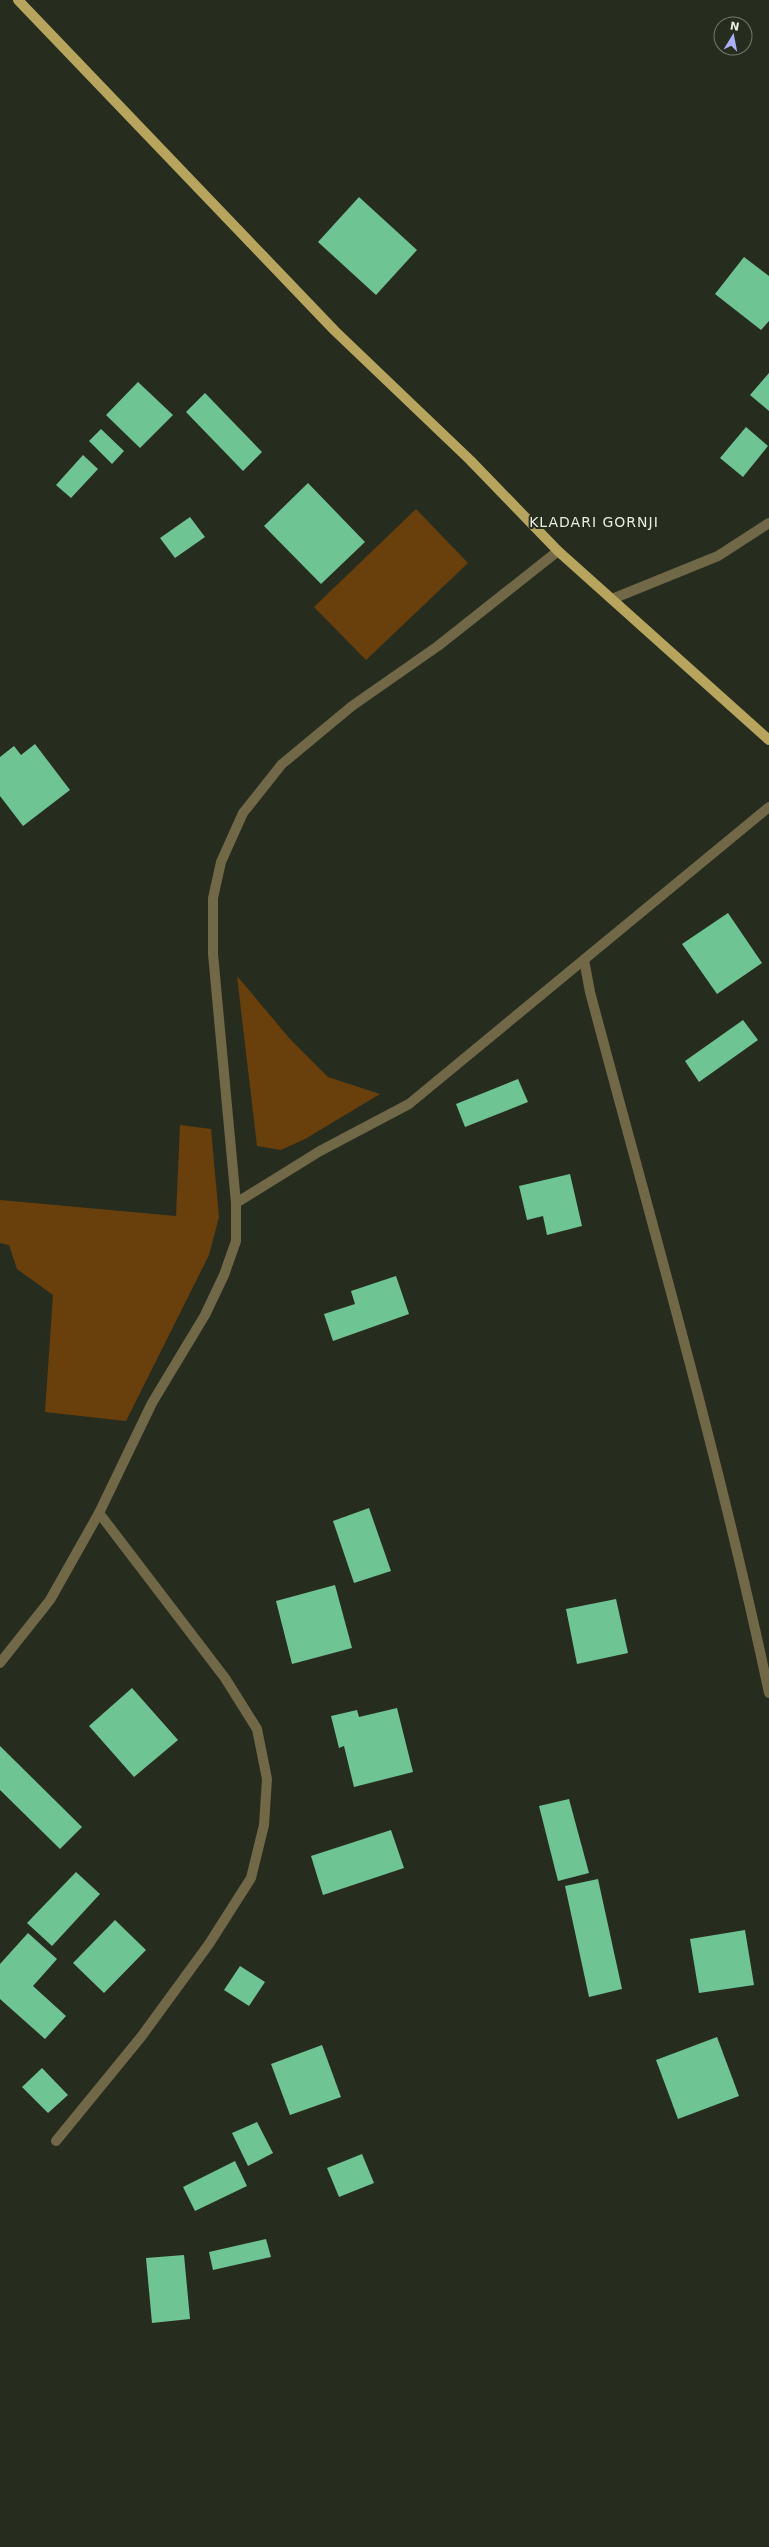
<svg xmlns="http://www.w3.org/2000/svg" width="769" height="2547" viewBox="0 0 769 2547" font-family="'DejaVu Sans',sans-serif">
<rect width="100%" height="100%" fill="#272d1e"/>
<g fill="#693f0c">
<path d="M416 509 468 563 366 660 314 607Z"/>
<path d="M237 976 290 1039 328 1077 380 1094 305 1139 281 1150 257 1146Z"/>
<path d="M180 1125 211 1129 219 1217 209 1255 126 1421 45 1412 53 1295 17 1269 9 1245 0 1243V1200L176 1216Z"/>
</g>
<g fill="#6fc493">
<path d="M359 197 417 250 376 295 318 242Z"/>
<path d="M744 257 769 276V321L761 330 715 294Z"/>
<path d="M769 373V411L750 395Z"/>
<path d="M138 382 173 415 140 448 106 415Z"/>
<path d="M205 393 262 452 243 471 186 412Z"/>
<path d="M746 427 768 446 743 477 720 458Z"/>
<path d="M101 429 124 451 112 464 89 441Z"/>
<path d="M83 455 98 469 71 498 56 485Z"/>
<path d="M308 483 365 542 321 584 264 526Z"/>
<path d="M190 517 205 537 175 558 160 538Z"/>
<path d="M35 744 70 790 23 826 0 796V757L14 746 21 755Z"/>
<path d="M728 913 762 963 717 994 682 944Z"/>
<path d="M743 1020 758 1040 699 1082 685 1061Z"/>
<path d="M518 1079 528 1102 465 1127 456 1104Z"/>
<path d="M570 1174 582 1226 547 1235 543 1216 527 1220 519 1186Z"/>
<path d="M396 1276 409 1314 333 1341 324 1314 355 1304 351 1291Z"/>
<path d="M369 1508 391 1571 354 1583 333 1521Z"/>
<path d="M335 1585 352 1648 292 1664 276 1601Z"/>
<path d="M616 1599 628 1653 577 1664 566 1609Z"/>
<path d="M132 1688 178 1740 134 1777 89 1726Z"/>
<path d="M397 1708 413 1772 354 1787 344 1746 339 1748 331 1716 357 1710 359 1717Z"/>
<path d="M0 1746 82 1827 60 1849 0 1790Z"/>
<path d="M569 1799 589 1873 558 1881 539 1806Z"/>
<path d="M391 1830 404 1868 323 1895 311 1856Z"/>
<path d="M76 1872 100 1894 52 1946 27 1923Z"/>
<path d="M598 1879 622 1989 589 1997 565 1886Z"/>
<path d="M115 1920 146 1950 104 1993 73 1963Z"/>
<path d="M745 1930 754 1985 699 1993 690 1939Z"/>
<path d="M28 1933 57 1959 33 1986 66 2016 45 2039 0 1999V1964Z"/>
<path d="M240 1966 265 1982 249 2006 224 1990Z"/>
<path d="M717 2037 739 2096 678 2119 656 2060Z"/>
<path d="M322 2045 341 2097 290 2115 271 2064Z"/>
<path d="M42 2068 68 2095 48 2113 22 2087Z"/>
<path d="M257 2122 273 2153 248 2166 232 2133Z"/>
<path d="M362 2154 374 2183 339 2197 327 2168Z"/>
<path d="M235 2161 247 2186 195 2211 183 2187Z"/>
<path d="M266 2239 271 2257 213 2270 209 2252Z"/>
<path d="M184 2255 190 2319 152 2323 146 2258Z"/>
</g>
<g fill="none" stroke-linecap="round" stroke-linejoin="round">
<g stroke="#706847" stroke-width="10">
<path d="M612 599 718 556 769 523"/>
<path d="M584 960 590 992C652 1225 719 1457 769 1693"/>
<path d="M236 1203 320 1151 409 1104 769 807"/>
<path d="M0 1663 50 1600 99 1513 152 1403 205 1315 224 1275 236 1241V1203L213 954V898L221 862 243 813 282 764 352 706 438 646 558 551"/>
<path d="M56 2141 141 2037 209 1944 251 1878 264 1825 267 1779 257 1729 225 1678 99 1513"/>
</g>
<path stroke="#b7a55e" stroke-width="10" d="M18 0 335 331 470 460 558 551 769 740"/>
</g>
<g text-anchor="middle" stroke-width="4" stroke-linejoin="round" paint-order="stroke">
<g font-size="14" letter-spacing="1" fill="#e8ece2" stroke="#272d1e">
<text x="594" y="527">KLADARI GORNJI</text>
</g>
</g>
<g transform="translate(733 36) rotate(10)"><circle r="19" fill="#272d1e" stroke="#74796c"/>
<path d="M0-3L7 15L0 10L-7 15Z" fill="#abaffb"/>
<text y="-6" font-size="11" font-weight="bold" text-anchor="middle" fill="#e8ece2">N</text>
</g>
</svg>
